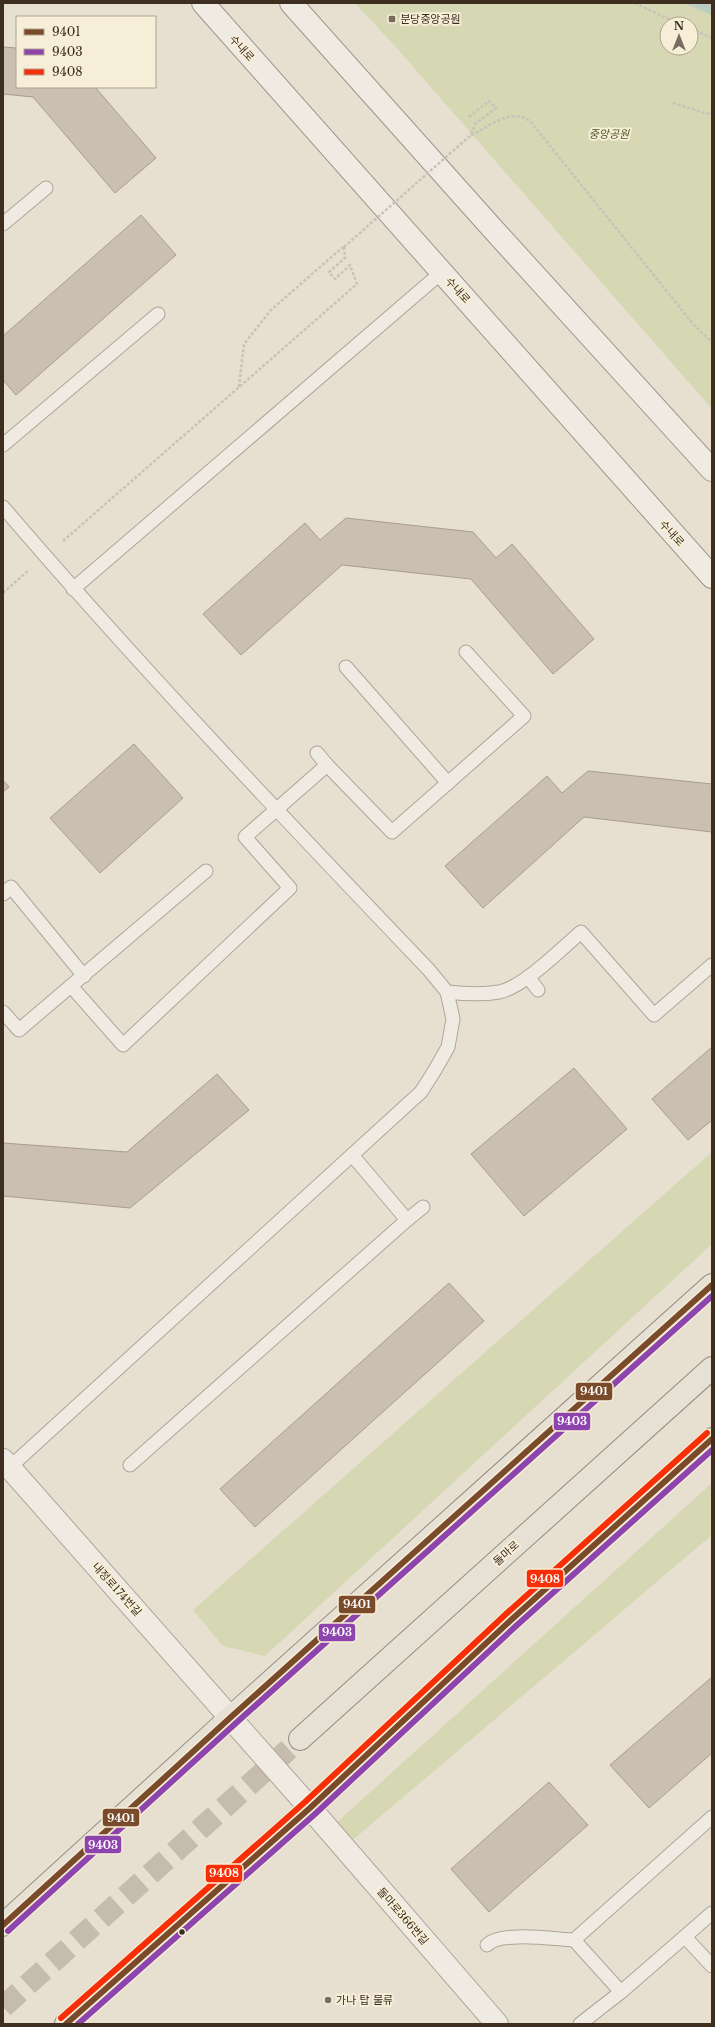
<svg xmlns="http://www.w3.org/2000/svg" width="715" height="2027" viewBox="0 0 715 2027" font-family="'Libre Baskerville','Noto Sans KR',serif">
<rect width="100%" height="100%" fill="#e7e0d1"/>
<g fill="#d6d7b3" fill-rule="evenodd">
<path d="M355 3H712V409L394 45ZM667 24H691V48H667Z"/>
<path d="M712 1152V1244L265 1656 223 1646 193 1610Z"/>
<path d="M712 1483V1535L354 1839 336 1823Z"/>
</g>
<path fill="#bcccc2" d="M684 3H712V15Z"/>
<g fill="#cbbfb2" stroke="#a89c90">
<path d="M3 47 17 48V87H95L156 158 115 193 33 97 3 94Z"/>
<path d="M141 215 176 255 16 395 3 380V336Z"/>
<path d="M346 518 473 532 496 558 512 544 594 639 553 674 471 579 342 565 241 655 203 614 305 523 320 540Z"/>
<path d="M134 744 183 798 100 873 50 818Z"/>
<path d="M588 771 712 784V832L584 817 483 908 445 866 547 776 562 793Z"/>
<path d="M3 780 9 787 3 792Z"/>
<path d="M712 1047V1120L688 1140 652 1099Z"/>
<path d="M574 1068 627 1129 524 1216 471 1154Z"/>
<path d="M217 1074 249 1110 130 1208 3 1196V1143L127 1152Z"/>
<path d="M449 1283 484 1321 255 1527 220 1489Z"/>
<path d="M712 1677V1753L649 1808 610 1765Z"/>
<path d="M549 1782 588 1825 489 1912 451 1869Z"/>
</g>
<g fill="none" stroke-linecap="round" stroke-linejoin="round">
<path stroke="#c5bcae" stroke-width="22" stroke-dasharray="22 11" stroke-linecap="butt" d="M3 2007 300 1739"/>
<defs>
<g id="service">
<path d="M3 224 46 188"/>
<path d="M3 445 158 314"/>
<path d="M3 507C139 666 284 818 429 970L447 992 453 1019 448 1047 435 1070 421 1092 9 1468"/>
<path d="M73 589 442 272"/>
<path d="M346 667 448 783"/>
<path d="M317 753 327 765"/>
<path d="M3 894 11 887 84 976"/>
<path d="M528 977 538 990"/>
<path d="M71 986 123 1045 290 888 245 837 327 765 392 832 524 716 466 652"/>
<path d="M447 992C464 994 482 995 499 992 524 987 561 949 581 932L654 1015 712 965"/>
<path d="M3 1012 19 1030 206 871"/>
<path d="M407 1220 423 1207"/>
<path d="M130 1465 407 1220 352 1155"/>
<path d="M685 1937 712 1966"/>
<path d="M487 1945C501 1931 553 1939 574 1940"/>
<path d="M621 1992 574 1940 712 1817"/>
<path d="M580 2024 621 1992 712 1913"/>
</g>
<path id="minor" d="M3 1460 310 1808 497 2024"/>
<g id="secondary">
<path d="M203 3 712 577"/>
<path d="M291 3 492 228 712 470"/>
</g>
<g id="primary">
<path d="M300 1739 712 1368"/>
<path d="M3 1925 231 1717 712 1285"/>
<path d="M66 2024 310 1808 511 1620 712 1439"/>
</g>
</defs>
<use href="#service" stroke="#ada599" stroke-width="15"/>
<use href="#minor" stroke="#ada599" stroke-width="24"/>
<use href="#secondary" stroke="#9c958a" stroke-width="24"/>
<use href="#primary" stroke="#928b80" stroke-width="24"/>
<g stroke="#c8c2b9" stroke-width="2.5" stroke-dasharray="3 2" stroke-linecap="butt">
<path d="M635 3 679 24"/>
<path d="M691 29 712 38"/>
<path d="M673 103 712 115"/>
<path d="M469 117 489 101 496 108 475 124 471 134"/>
<path d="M471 135C490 127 509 107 530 121L693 324 712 342"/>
<path d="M239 387 244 344 271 310 343 247"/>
<path d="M63 541 357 284 350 265 335 279 329 272 345 258 344 247"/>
<path d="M3 593 29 570"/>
</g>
<use href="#service" stroke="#efebe3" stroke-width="13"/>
<use href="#minor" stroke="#efebe3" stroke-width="22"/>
<use href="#secondary" stroke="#efebe3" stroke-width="22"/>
<use href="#primary" stroke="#e6e1d4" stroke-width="22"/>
<path stroke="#c8c2b9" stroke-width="2.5" stroke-dasharray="3 2" stroke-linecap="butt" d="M344 247 471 135"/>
<defs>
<g id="bus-1">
<path d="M3 1925 231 1717 712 1285"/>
<path d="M66 2024 310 1808 511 1620 712 1439"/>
</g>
<g id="bus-2">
<path d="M8 1931 236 1723 712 1296"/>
<path d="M78 2024 315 1814 516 1626 712 1450"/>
</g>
<path id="bus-3" d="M61 2018 305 1802 506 1614 707 1433"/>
</defs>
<use href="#bus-1" stroke="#f7eed8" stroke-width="9"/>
<use href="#bus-2" stroke="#f7eed8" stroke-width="9"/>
<use href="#bus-3" stroke="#f7eed8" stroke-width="9"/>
<use href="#bus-1" stroke="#7a4b2a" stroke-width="6"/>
<use href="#bus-2" stroke="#8e44ad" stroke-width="6"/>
<use href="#bus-3" stroke="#f72f08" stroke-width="6"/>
</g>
<g fill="#786c5e" stroke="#f7eed8" stroke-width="1.5">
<rect x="388" y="15" width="8" height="8" rx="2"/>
<circle cx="328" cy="2000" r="4"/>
</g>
<circle fill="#3d2e20" stroke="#f7eed8" stroke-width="1.5" cx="182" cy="1932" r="3.5"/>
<g text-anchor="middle" stroke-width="4" stroke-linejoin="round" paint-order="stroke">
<g font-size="11" fill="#3d2e20" stroke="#f7eed8" text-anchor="start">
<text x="400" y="23">분당중앙공원</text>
<text x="336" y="2004">가나 탑 물류</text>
</g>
<g font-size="11" fill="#3d2e20" stroke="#f7eed8">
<text transform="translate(242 48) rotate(48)" y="4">수내로</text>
<text transform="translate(458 290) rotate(48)" y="4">수내로</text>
<text transform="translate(672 533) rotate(48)" y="4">수내로</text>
<text transform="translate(506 1553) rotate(-42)" y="4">돌마로</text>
<text transform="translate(117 1589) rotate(48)" y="4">내정로174번길</text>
<text transform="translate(403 1916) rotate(49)" y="4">돌마로366번길</text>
</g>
<g font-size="11" font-style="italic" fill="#4d5a26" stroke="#f7eed8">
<text x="609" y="138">중앙공원</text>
</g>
</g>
<g stroke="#f7eed8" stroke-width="1.5">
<rect x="575" y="1382" width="38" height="19" rx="4" fill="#7a4b2a"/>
<rect x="553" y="1412" width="38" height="19" rx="4" fill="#8e44ad"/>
<rect x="526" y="1569" width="38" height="19" rx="4" fill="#f72f08"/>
<rect x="338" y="1595" width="38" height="19" rx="4" fill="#7a4b2a"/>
<rect x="318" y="1623" width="38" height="19" rx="4" fill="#8e44ad"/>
<rect x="102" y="1808" width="38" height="19" rx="4" fill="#7a4b2a"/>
<rect x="84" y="1835" width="38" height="19" rx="4" fill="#8e44ad"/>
<rect x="205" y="1864" width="38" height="19" rx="4" fill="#f72f08"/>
</g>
<g font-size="11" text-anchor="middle" font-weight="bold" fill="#fff">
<text x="594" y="1395">9401</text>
<text x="572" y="1425">9403</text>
<text x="545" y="1583">9408</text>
<text x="357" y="1608">9401</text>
<text x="337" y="1636">9403</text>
<text x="121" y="1822">9401</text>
<text x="103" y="1849">9403</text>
<text x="224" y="1877">9408</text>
</g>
<rect width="715" height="2027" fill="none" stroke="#3d2e20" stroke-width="8"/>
<rect x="16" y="16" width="140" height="72" fill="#f7eed8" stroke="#ada18e"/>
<rect x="24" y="29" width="20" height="6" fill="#7a4b2a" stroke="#ada18e"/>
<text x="52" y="36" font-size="12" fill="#3d2e20">9401</text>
<rect x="24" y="49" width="20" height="6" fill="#8e44ad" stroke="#ada18e"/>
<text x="52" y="56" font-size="12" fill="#3d2e20">9403</text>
<rect x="24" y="69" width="20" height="6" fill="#f72f08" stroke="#ada18e"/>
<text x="52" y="76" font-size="12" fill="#3d2e20">9408</text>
<g transform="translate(679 36)"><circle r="19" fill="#f7eed8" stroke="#ada18e"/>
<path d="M0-3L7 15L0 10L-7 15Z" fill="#786c5e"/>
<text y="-6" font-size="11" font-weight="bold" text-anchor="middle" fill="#3d2e20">N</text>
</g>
</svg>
